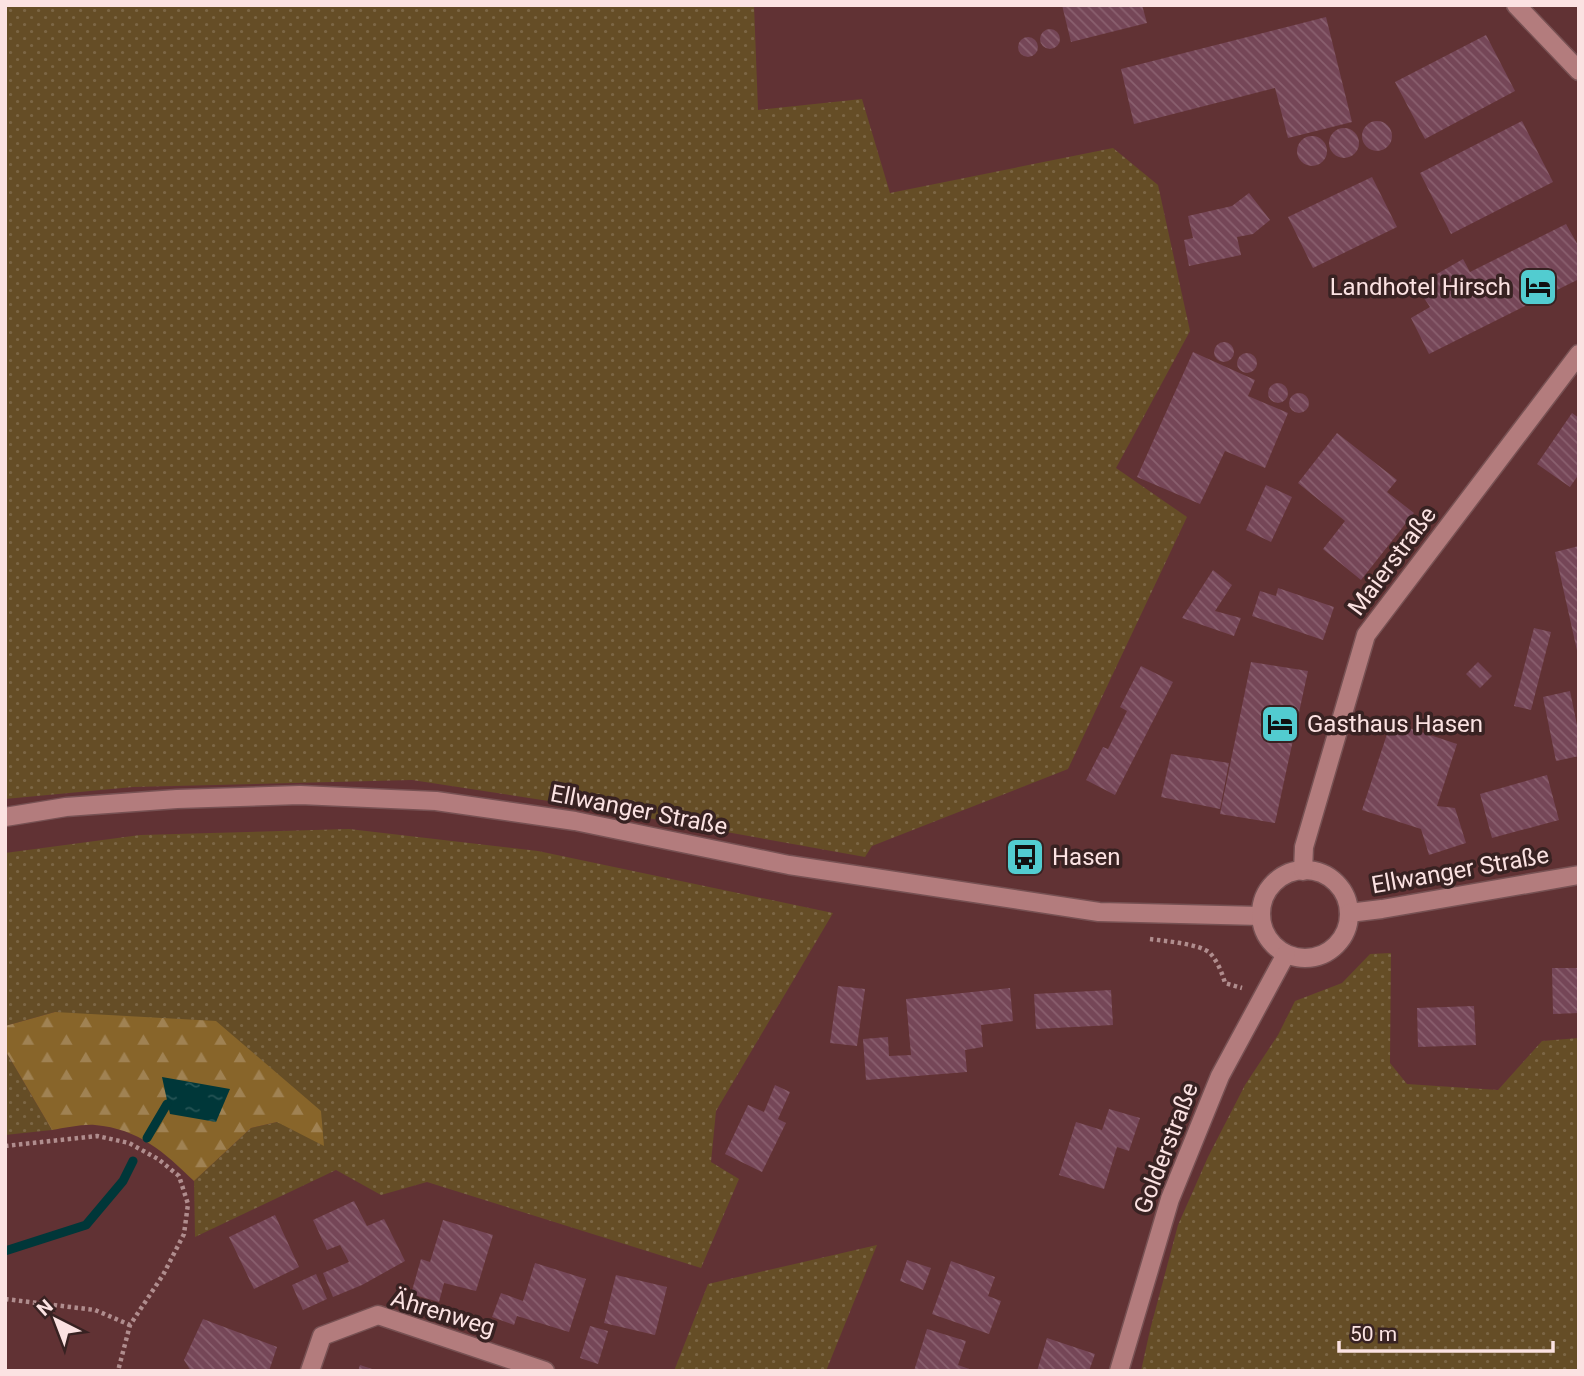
<svg xmlns="http://www.w3.org/2000/svg" width="1584" height="1376" viewBox="0 0 1584 1376" font-family="Roboto,sans-serif">
<defs>
<pattern id="green-dots" width="8" height="8" patternUnits="userSpaceOnUse" patternTransform="scale(1.75)"><rect width="8" height="8" fill="#654d26"/><path d="M2 2h.1M6 6h.1" fill="none" stroke="#7c6645" stroke-width="1.8" stroke-linecap="round"/></pattern>
<pattern id="forest-firs" width="22" height="20" patternUnits="userSpaceOnUse" patternTransform="scale(1.75)"><rect width="22" height="20" fill="#88652a"/><path d="M5 1l3.5 6h-7zM16 11l3.5 6h-7z" fill="#a08253"/></pattern>
<pattern id="water-ripples" width="26" height="14" patternUnits="userSpaceOnUse" patternTransform="scale(1.75)"><rect width="26" height="14" fill="#003739"/><path d="M2 4q2-2 4 0t4 0M15 11q2-2 4 0t4 0" fill="none" stroke="#265455"/></pattern>
<pattern id="building-back-hatch" width="6" height="6" patternUnits="userSpaceOnUse" patternTransform="scale(1.75)"><rect width="6" height="6" fill="#754657"/><path d="M-1 5l2 2M0 0l6 6M5-1l2 2" fill="none" stroke="#8a606f"/></pattern>
</defs>
<rect width="100%" height="100%" fill="#613234"/>
<g fill="url(#green-dots)">
<path d="M5 5H754L758 110 862 99 890 193 1113 148 1158 185 1190 331 1116 468 1187 517 1068 769 872 846 865 857 581 806 412 780 133 787 5 799Z"/>
<path d="M349 829 538 851 833 913 716 1111 711 1162 739 1179 701 1268 427 1182 381 1195 336 1170 195 1237 194 1181 251 1128 321 1112 55 1012 5 1026V853L140 835Z"/>
<path d="M1391 953 1390 1063 1407 1084 1498 1090 1542 1041 1579 1038V1371H1141L1150 1330 1178 1225 1208 1157 1245 1085 1278 1035 1295 1001 1342 983 1370 954Z"/>
<path d="M5 1050 52 1130 5 1135Z"/>
<path d="M877 1245 826 1371H674L708 1284Z"/>
</g>
<path fill="url(#forest-firs)" d="M55 1012 216 1021 321 1111 324 1146 277 1122 251 1128 194 1181C164 1152 139 1129 95 1125 82 1124 65 1128 52 1130L5 1050V1026Z"/>
<path fill="url(#water-ripples)" d="M162 1077 230 1089 216 1122 170 1114Z"/>
<g fill="none" stroke-linecap="round" stroke-linejoin="round">
<g stroke="#003739" stroke-width="9">
<path d="M147 1138 167 1104"/>
<path d="M5 1251 86 1225 123 1181 133 1161"/>
</g>
</g>
<g fill="url(#building-back-hatch)">
<path d="M1062 5H1142L1147 23 1071 42Z"/>
<path d="M1326 17 1352 122 1288 138 1275 88 1134 124 1121 69Z"/>
<circle cx="1050" cy="39" r="10"/>
<path d="M1486 35 1515 91 1425 139 1395 82Z"/>
<circle cx="1028" cy="47" r="10"/>
<path d="M1522 121 1553 182 1451 234 1420 173Z"/>
<circle cx="1377" cy="136" r="15"/>
<circle cx="1344" cy="143" r="15"/>
<circle cx="1312" cy="151" r="15"/>
<path d="M1372 177 1397 227 1313 268 1288 217Z"/>
<path d="M1249 193 1270 220 1253 234 1237 237 1241 255 1189 266 1184 240 1193 238 1188 216 1232 206Z"/>
<path d="M1566 224 1579 247V279L1429 354 1411 318 1430 307 1416 286 1463 259 1470 272Z"/>
<circle cx="1224" cy="352" r="10"/>
<path d="M1193 352 1255 380 1248 396 1288 413 1265 468 1225 451 1200 504 1137 477Z"/>
<circle cx="1247" cy="363" r="10"/>
<circle cx="1278" cy="393" r="10"/>
<circle cx="1299" cy="403" r="10"/>
<path d="M1572 413 1579 418V474L1570 487 1537 464Z"/>
<path d="M1337 433 1397 480 1387 492 1414 513 1361 580 1323 549 1345 521 1298 483Z"/>
<path d="M1266 485 1292 497 1271 542 1246 530Z"/>
<path d="M1579 546V655H1578L1555 552Z"/>
<path d="M1213 570 1232 585 1215 611 1241 618 1234 636 1182 618Z"/>
<path d="M1278 588 1334 607 1323 640 1252 616 1260 591 1276 596Z"/>
<path d="M1534 628 1551 632 1531 710 1514 706Z"/>
<path d="M1251 662 1308 671 1275 823 1220 814Z"/>
<path d="M1478 662 1492 676 1480 688 1466 674Z"/>
<path d="M1141 666 1173 682 1115 795 1086 780 1103 747 1108 749 1127 711 1120 707Z"/>
<path d="M1570 691 1579 735V756L1556 761 1543 697Z"/>
<path d="M1391 722 1457 744 1437 806 1455 808 1466 843 1429 855 1421 829 1362 810Z"/>
<path d="M1171 754 1229 763 1220 809 1161 797Z"/>
<path d="M1547 775 1559 820 1492 838 1480 794Z"/>
<path d="M1552 968H1579V1013L1553 1014Z"/>
<path d="M838 986 865 989 857 1046 830 1043Z"/>
<path d="M1010 988 1013 1021 981 1025 983 1047 965 1050 967 1072 866 1080 863 1039 888 1037 889 1056 911 1055 906 999Z"/>
<path d="M1111 990 1113 1025 1036 1029 1034 994Z"/>
<path d="M1474 1006 1476 1045 1418 1047 1417 1008Z"/>
<path d="M775 1085 790 1092 778 1119 786 1123 762 1172 725 1154 748 1105 764 1112Z"/>
<path d="M1109 1109 1140 1118 1129 1151 1117 1147 1104 1189 1059 1175 1076 1122 1102 1130Z"/>
<path d="M354 1201 367 1226 384 1219 405 1261 362 1285 333 1297 323 1273 349 1262 340 1245 327 1250 313 1220Z"/>
<path d="M275 1215 299 1267 254 1289 229 1237Z"/>
<path d="M443 1220 493 1235 476 1291 444 1283 439 1302 411 1294 421 1259 430 1262Z"/>
<path d="M907 1260 931 1268 923 1290 900 1281Z"/>
<path d="M951 1261 995 1277 988 1296 1001 1301 989 1334 932 1314Z"/>
<path d="M535 1263 586 1279 569 1332 517 1316 514 1325 492 1317 501 1293 523 1301Z"/>
<path d="M316 1274 327 1299 303 1310 292 1285Z"/>
<path d="M616 1275 667 1287 655 1335 604 1323Z"/>
<path d="M203 1319 277 1347 269 1371H191L184 1360Z"/>
<path d="M590 1326 608 1331 598 1364 580 1358Z"/>
<path d="M927 1329 966 1341 958 1365 975 1371H914Z"/>
<path d="M1047 1338 1095 1354 1089 1371H1037Z"/>
<path d="M360 1365 375 1370V1371H358Z"/>
</g>
<g fill="none" stroke-linecap="round" stroke-linejoin="round">
<defs>
<g id="minor">
<path d="M1516 5 1579 71"/>
<path d="M5 817 66 807 177 799 300 795 436 801 575 821 789 865 1099 912 1261 916"/>
<circle cx="1305" cy="914" r="44"/>
<path d="M1303 871 1304 847 1366 635 1579 354"/>
<path d="M1349 913 1382 909 1579 875"/>
<path d="M310 1371 322 1336 378 1315 545 1371"/>
<path d="M1119 1371 1170 1199 1220 1076 1286 954"/>
</g>
</defs>
<use href="#minor" stroke="#775153" stroke-width="21"/>
<g stroke="#b08d8e" stroke-width="4.5" stroke-dasharray="3.5 3.5" stroke-linecap="butt">
<path d="M1150 939C1165 941 1200 944 1210 953 1218 962 1222 973 1225 983L1242 988"/>
<path d="M5 1146 97 1136 129 1143 158 1159 179 1176 188 1204 184 1234 163 1275 130 1325 118 1371"/>
<path d="M5 1299 95 1310 130 1325"/>
</g>
<use href="#minor" stroke="#b37c7d" stroke-width="18"/>
</g>
<defs>
<symbol id="hotel-square" viewBox="-11 -11 22 22"><rect x="-9" y="-9" width="18" height="18" rx="4" fill="#52ccd0" stroke="#382222"/><path d="M-6-4.5h1.5V1H6V5H4.5V3h-9V5H-6ZM-4 0a1.8 1.8 0 1 1 3.6 0ZM.5 0V-2.5h3Q6-2.5 6 0Z" fill="#111"/></symbol>
<symbol id="bus-square" viewBox="-11 -11 22 22"><rect x="-9" y="-9" width="18" height="18" rx="4" fill="#52ccd0" stroke="#382222"/><path d="M-5-6H5V4H4V6H2V4H-2V6H-4V4H-5ZM-3.5-4V0h7V-4ZM-3.5 1.2v1.5H-2V1.2ZM2 1.2v1.5H3.5V1.2Z" fill="#111"/></symbol>
</defs>
<g fill-rule="evenodd">
<use href="#hotel-square" x="1516" y="265" width="44" height="44"/>
<use href="#hotel-square" x="1258" y="702" width="44" height="44"/>
<use href="#bus-square" x="1003" y="835" width="44" height="44"/>
</g>
<g text-anchor="middle" stroke-width="7" stroke-linejoin="round" paint-order="stroke">
<g font-size="24" fill="#fbe2e2" stroke="#382222" text-anchor="start">
<text x="1511" y="295" text-anchor="end">Landhotel Hirsch</text>
<text x="1307" y="732">Gasthaus Hasen</text>
<text x="1052" y="865">Hasen</text>
</g>
<g font-size="24" fill="#fbe2e2" stroke="#382222">
<text transform="translate(1392 561) rotate(-53)" y="8">Maierstraße</text>
<text transform="translate(639 810) rotate(11)" y="8">Ellwanger Straße</text>
<text transform="translate(1460 870) rotate(-10)" y="8">Ellwanger Straße</text>
<text transform="translate(1166 1148) rotate(-69)" y="8">Golderstraße</text>
<text transform="translate(443 1313) rotate(17)" y="8">Ährenweg</text>
</g>
</g>
<rect width="1584" height="1376" fill="none" stroke="#fbe2e2" stroke-width="14"/>
<g transform="translate(56 1320) rotate(318)" stroke="#382222" stroke-width="5" paint-order="stroke">
<path d="M0-5L12 26L0 18L-12 26Z" fill="#fbe2e2"/>
<text y="-10" font-size="19" font-weight="bold" text-anchor="middle" fill="#fbe2e2">N</text>
</g>
<path d="M1339 1341v10h214v-10" fill="none" stroke="#fbe2e2" stroke-width="3.5"/>
<text x="1350" y="1341" font-size="21" fill="#fbe2e2" stroke="#382222" stroke-width="5" paint-order="stroke">50 m</text>
</svg>
